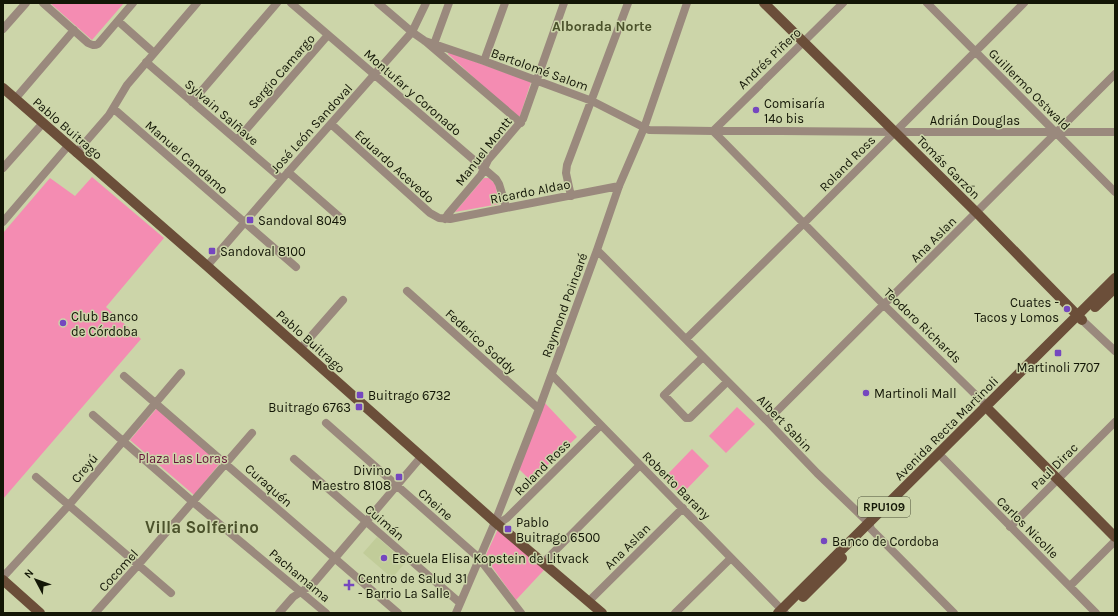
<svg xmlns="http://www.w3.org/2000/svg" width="1118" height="616" font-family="Karla,sans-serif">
	<rect width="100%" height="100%" fill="#ccd5a9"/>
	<path fill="#c1cc99" d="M377 537 406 562 392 578 363 553Z"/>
	<path fill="#f48cb2" d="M50 3H124L92 40Z
		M448 52 531 82 520 116H516L448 54Z
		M92 177 164 238 106 307 141 339 3 499V233L50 178 75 196Z
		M484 178H489L495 184 499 204 455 212Z
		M544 402 577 437 531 481 519 469Z
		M737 407 755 424 726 453 709 436Z
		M157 408 220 463 194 495 130 440Z
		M692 449 709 466 681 495 664 478Z
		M498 529 544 570 516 600 485 557Z"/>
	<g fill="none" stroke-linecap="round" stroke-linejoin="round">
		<path stroke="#9a897d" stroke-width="8" d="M43 3 88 43C92 45 94 46 98 44L133 3
			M291 3 496 179 499 184 506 207
			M378 3 412 32 425 41 521 123
			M927 3 1115 192
			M118 21 154 53
			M3 29 26 3
			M425 41 484 61 592 101 649 130 713 131H781L895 132H1115
			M434 44 449 3
			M484 61 505 3
			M146 62 282 179
			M15 99 74 30
			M192 102 277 3
			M114 109 296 267
			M331 124 430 213 439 218 450 219 619 186
			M713 131 884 305 987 406 990 410
			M713 131 843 3
			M237 140 328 35
			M76 153 109 115 127 85 197 3
			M3 168 43 123
			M288 172 343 220
			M571 196 566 173 567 165 628 3
			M445 219 448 214 481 175 488 160 523 119 564 3
			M3 222 68 146
			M597 250 767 421 817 473 869 523 871 529 954 613
			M207 266 282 179 412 32 426 3
			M407 291 539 409
			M1082 320 1115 351
			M686 339 803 224 1024 3
			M300 349 343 300
			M703 357 664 395 686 418H690L727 382
			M552 375 785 613
			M124 376 398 613
			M93 415 193 502 326 613
			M767 421 1115 74
			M326 423 479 558 521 613
			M943 458 1096 613
			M294 459 460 603
			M36 477 171 593
			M498 524 507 518 601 425
			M1010 527 1115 422
			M544 562 640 465
			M3 577 69 505 181 373
			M1070 586 1115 541
			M589 601 683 508
			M95 613 138 565 252 433
			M279 613 293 597 313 584 421 457
			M456 613 495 522 539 409 597 250 619 186 644 128 687 3
			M675 613 731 558"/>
		<path stroke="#6b4e39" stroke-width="10" d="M764 3 977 213 1082 320
			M3 88 207 266 495 522 602 613
			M1095 307 1115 288
			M990 411 1115 537
			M3 580 40 613
			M803 597 842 558
			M778 613 1115 278"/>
	</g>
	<g fill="#7547bf" stroke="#ccd5a9" stroke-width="1.5">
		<circle cx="756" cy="110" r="4"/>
		<rect x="246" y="216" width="8" height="8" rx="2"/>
		<rect x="208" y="247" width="8" height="8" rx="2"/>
		<circle cx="1067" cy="309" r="4"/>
		<circle cx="63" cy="323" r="4"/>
		<rect x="1054" y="349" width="8" height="8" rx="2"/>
		<circle cx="866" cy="393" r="4"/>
		<rect x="356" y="391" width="8" height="8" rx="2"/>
		<rect x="355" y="403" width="8" height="8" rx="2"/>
		<rect x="395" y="473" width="8" height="8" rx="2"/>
		<rect x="504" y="525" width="8" height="8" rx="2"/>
		<circle cx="824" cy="541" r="4"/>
		<circle cx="384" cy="558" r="4"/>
		<path d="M347 579h4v4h4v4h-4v4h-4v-4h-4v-4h4z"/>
	</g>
	<g text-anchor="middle" stroke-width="3" stroke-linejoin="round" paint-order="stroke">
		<rect fill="#ccd5a9" stroke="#4a4f37" stroke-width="1" x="858" y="497" width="52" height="20" rx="3"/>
		<g font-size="12" font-weight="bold" fill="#131606">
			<text x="884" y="511">RPU109</text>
		</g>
		<g font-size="13" fill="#131606" stroke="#ccd5a9">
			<text transform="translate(769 58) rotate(-44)" y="5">Andrés Piñero</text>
			<text transform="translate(540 69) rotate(20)" y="5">Bartolomé Salom</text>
			<text transform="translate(281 71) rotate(-49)" y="5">Sergio Camargo</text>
			<text transform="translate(1030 89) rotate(45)" y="5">Guillermo Ostwald</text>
			<text transform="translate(413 92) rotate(41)" y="5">Montufar y Coronado</text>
			<text transform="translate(222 112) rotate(41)" y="5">Sylvain Salñave</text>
			<text x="975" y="125">Adrián Douglas</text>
			<text transform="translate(68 128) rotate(41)" y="5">Pablo Buitrago</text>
			<text transform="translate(311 128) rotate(-48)" y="5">José León Sandoval</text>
			<text transform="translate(483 151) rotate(-52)" y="5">Manuel Montt</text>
			<text transform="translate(187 157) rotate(41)" y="5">Manuel Candamo</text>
			<text transform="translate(847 163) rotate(-45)" y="5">Roland Ross</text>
			<text transform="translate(395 166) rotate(42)" y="5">Eduardo Acevedo</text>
			<text transform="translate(949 167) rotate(45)" y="5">Tomás Garzón</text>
			<text transform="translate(530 191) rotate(-11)" y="5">Ricardo Aldao</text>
			<text transform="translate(933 239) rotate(-45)" y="5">Ana Aslan</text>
			<text transform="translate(564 305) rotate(-70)" y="5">Raymond Poincaré</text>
			<text transform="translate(923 325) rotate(44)" y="5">Teodoro Richards</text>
			<text transform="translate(311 341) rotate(42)" y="5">Pablo Buitrago</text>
			<text transform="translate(481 341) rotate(42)" y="5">Federico Soddy</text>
			<text transform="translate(785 423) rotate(46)" y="5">Albert Sabin</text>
			<text transform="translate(946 428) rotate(-45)" y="5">Avenida Recta Martinoli</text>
			<text transform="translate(1054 466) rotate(-45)" y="5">Paul Dirac</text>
			<text transform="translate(542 467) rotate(-45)" y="5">Roland Ross</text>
			<text transform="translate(84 468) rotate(-50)" y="5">Creyú</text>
			<text transform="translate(269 485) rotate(41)" y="5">Curaquén</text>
			<text transform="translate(677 485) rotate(45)" y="5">Roberto Barany</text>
			<text transform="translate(436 504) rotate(41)" y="5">Cheine</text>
			<text transform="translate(385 522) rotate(41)" y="5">Cuimán</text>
			<text transform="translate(1028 527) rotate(45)" y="5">Carlos Nicolle</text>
			<text transform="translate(627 546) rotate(-45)" y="5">Ana Aslan</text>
			<text transform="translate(118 570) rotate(-48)" y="5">Cocomel</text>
			<text transform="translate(300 575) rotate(40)" y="5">Pachamama</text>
		</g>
		<g font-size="13" fill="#131606" stroke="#ccd5a9" text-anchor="start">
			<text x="764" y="108">Comisaría<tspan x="764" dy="15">14º bis</tspan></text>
			<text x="258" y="225">Sandoval 8049</text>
			<text x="220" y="256">Sandoval 8100</text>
			<text x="1059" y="307" text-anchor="end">Cuates -<tspan x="1059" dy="15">Tacos y Lomos</tspan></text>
			<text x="71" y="321">Club Banco<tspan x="71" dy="15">de Córdoba</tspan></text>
			<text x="1058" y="372" text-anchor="middle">Martinoli 7707</text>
			<text x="874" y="398">Martinoli Mall</text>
			<text x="368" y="400">Buitrago 6732</text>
			<text x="351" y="412" text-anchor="end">Buitrago 6763</text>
			<text x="391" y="475" text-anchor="end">Divino<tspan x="391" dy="15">Maestro 8108</tspan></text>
			<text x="516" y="527">Pablo<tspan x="516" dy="15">Buitrago 6500</tspan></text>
			<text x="832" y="546">Banco de Cordoba</text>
			<text x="392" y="563">Escuela Elisa Kopstein de Litvack</text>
			<text x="358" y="583">Centro de Salud 31<tspan x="358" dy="15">- Barrio La Salle</tspan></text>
		</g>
		<g font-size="13" fill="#65163a" stroke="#ccd5a9">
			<text x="183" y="463">Plaza Las Loras</text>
		</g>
		<g font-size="14" font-weight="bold" fill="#4b522b" stroke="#ccd5a9">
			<text x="602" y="31">Alborada Norte</text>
		</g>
		<g font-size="17" font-weight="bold" fill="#4b522b" stroke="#ccd5a9">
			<text x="202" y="533">Villa Solferino</text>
		</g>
	</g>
	<rect width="1118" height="616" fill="none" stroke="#131606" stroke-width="8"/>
	<g transform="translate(36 580) rotate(311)" stroke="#ccd5a9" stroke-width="3" paint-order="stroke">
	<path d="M0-3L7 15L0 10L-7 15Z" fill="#131606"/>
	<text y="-6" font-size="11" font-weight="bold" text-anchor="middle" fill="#131606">N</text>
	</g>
</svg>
